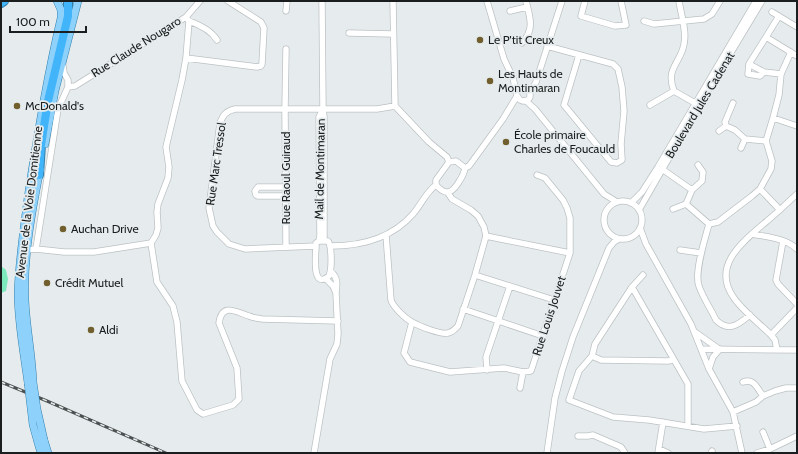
<svg xmlns="http://www.w3.org/2000/svg" width="798" height="454" font-family="Cabin,sans-serif">
	<rect width="100%" height="100%" fill="#e6ecee"/>
	<path fill="#7ceabc" d="M1 266 6 270 8 279 6 291 1 293Z"/>
	<g fill="none" stroke-linecap="round" stroke-linejoin="round">
		<defs>
			<path id="minor" d="M322 1 323 109 324 117V240
				M393 1 395 106
				M487 1 504 59 513 78 517 96 520 100 523 101
				M585 1 581 16 615 26 626 25 621 1
				M679 1C681 15 687 31 684 44 681 63 665 68 674 91L695 103
				M286 11 287 1
				M510 11 527 7
				M772 12 797 27
				M189 21C200 25 211 30 217 40
				M644 21 654 24 704 19 712 14 720 1
				M349 33 393 34
				M766 37 779 16
				M522 43C535 29 530 18 526 1
				M547 46 613 64 618 69 622 87 624 111 621 144 622 160 617 163 611 162 564 105 579 55
				M286 49 285 109 286 247
				M186 58 257 67 261 66 262 64 264 28 261 22 228 1
				M749 64 764 72 781 74
				M764 72 760 76 748 74 749 64 766 37 797 56
				M68 87 75 86 186 17 200 1
				M517 92C520 86 526 85 530 90V97L528 100 523 101
				M531 92 536 82 562 1
				M526 101 535 109 604 194 617 202
				M733 103 725 122 726 126 735 130 745 139 766 141
				M650 105 674 91
				M773 118 797 126
				M719 131 726 126
				M741 148 745 139
				M465 168 469 166 503 119 517 96
				M662 169 692 190 686 204 709 224
				M436 185V180L449 162 456 161 465 168
				M436 185C439 188 442 192 447 192 454 193 464 175 465 168
				M286 187H258L255 191 256 195 258 196H286
				M760 189 780 210
				M692 190 702 181 703 172 698 165
				M604 220a19 19 0 1 1 38 0a19 19 0 1 1-38 0Z
				M631 203 642 192 658 167 756 1
				M673 209 686 204
				M639 210 697 109 762 1
				M640 228 646 244 691 324 701 349 797 350
				M752 234C767 237 786 238 797 249
				M386 235 391 300C393 307 406 319 412 322 419 326 441 335 448 333 453 332 455 329 458 326L475 275 486 236 484 227 478 216 471 210 452 199 448 193
				M486 236 570 253
				M319 241H328C332 247 332 269 329 276 311 291 316 253 316 246V243L319 241 320 235 319 117 323 109
				M783 241 776 280 778 284 797 304
				M151 243 157 282 173 306 177 322 182 381 197 410 203 414 233 405 239 399 237 368 219 323C222 302 236 312 249 316 253 318 257 318 262 319L338 321
				M316 246 245 249 229 244 217 232 213 226 209 208 220 123C223 115 226 111 235 109H377L395 106 429 142 447 157 449 162
				M331 246C361 246 392 238 413 214 421 205 426 192 436 185
				M36 249 64 252H94L151 243 156 235 158 228 157 212 158 204 168 178 169 167 166 147 182 80 186 58 189 21 186 17
				M27 250 36 249 58 109 68 87V80L64 73 63 66
				M680 250 701 253
				M475 275 554 300
				M643 275 632 287 595 344 592 356 601 360 668 361 673 360
				M326 279 333 286 336 293C337 285 338 277 331 272
				M632 287 688 384V426
				M463 309 543 336
				M750 315C739 324 729 333 716 320 711 309 703 298 699 286 694 273 705 239 709 224L718 222 752 196 760 189 771 169 772 161 766 141 773 118 779 95 781 74 791 52
				M412 322 404 353 410 362 450 372 504 368 523 372 531 371 570 253V218L567 208 563 200 545 178 537 175
				M695 332 719 349
				M771 335 797 308
				M701 349 709 369 733 412 742 453
				M777 350 775 340 771 335C761 325 742 310 734 298 710 265 745 240 767 221 778 212 787 203 797 194
				M592 356 579 371 569 400 613 417 649 420 704 429 737 426
				M709 369 713 357 720 349
				M487 370 486 357 510 286
				M743 382C754 378 757 388 763 396
				M520 388 523 372
				M733 412 756 402 763 396 775 391 786 388H797
				M763 432 770 449
				M578 436H588L593 435 621 447 625 453
				M659 449 668 453
				M314 453 330 359 337 344 338 334 336 293
				M547 453 555 398 562 371 573 337 609 248 614 242 619 239
				M658 453 663 422
				M711 453 712 451
				M757 453 770 449 797 436"/>
			<path id="major" d="M45 144 55 91 78 1
				M33 382C32 354 26 327 25 300 23 258 32 210 40 170
				M28 383C24 353 18 323 18 293 19 260 24 229 28 197 37 137 47 77 61 18V10L57 1
				M44 440 48 453
				M38 443 41 453"/>
			<path id="highway" d="M1 3 4 1
				M39 175 41 145 48 101 68 16V1"/>
		</defs>
		<use href="#minor" stroke="#bcc1c3" stroke-width="7"/>
		<use href="#major" stroke="#3480ad" stroke-width="8"/>
		<use href="#highway" stroke="#3480ad" stroke-width="10"/>
		<use href="#minor" stroke="#fff" stroke-width="5.5"/>
		<use href="#major" stroke="#8ed2fc" stroke-width="7"/>
		<use href="#highway" stroke="#42b4fa" stroke-width="8"/>
		<defs>
			<path id="rail" d="M1 382 47 401 166 453"/>
		</defs>
		<use href="#rail" stroke="#4d5151" stroke-width="3"/>
		<use href="#rail" stroke="#e6ecee" stroke-width="1.5" stroke-dasharray="4.5" stroke-linecap="butt"/>
		<defs>
			<path id="major-bridge" d="M33 382 37 409 44 440
				M28 383 33 425 38 443"/>
		</defs>
		<use href="#major-bridge" stroke="#3480ad" stroke-width="8" stroke-linecap="butt"/>
		<use href="#major-bridge" stroke="#8ed2fc" stroke-width="7"/>
	</g>
	<g fill="#725f2e" stroke="#e6ecee" stroke-width="1.5">
		<circle cx="480" cy="40" r="4"/>
		<circle cx="490" cy="81" r="4"/>
		<circle cx="17" cy="106" r="4"/>
		<circle cx="506" cy="142" r="4"/>
		<circle cx="63" cy="229" r="4"/>
		<circle cx="47" cy="283" r="4"/>
		<circle cx="91" cy="330" r="4"/>
	</g>
	<g text-anchor="middle" stroke-width="3.5" stroke-linejoin="round" paint-order="stroke">
		<g font-size="12" fill="#1b1e1e" stroke="#e6ecee" text-anchor="start">
			<text x="488" y="44">Le P'tit Creux</text>
			<text x="498" y="78">Les Hauts de<tspan x="498" dy="14">Montimaran</tspan></text>
			<text x="25" y="110">McDonald's</text>
			<text x="514" y="139">École primaire<tspan x="514" dy="14">Charles de Foucauld</tspan></text>
			<text x="71" y="233">Auchan Drive</text>
			<text x="55" y="287">Crédit Mutuel</text>
			<text x="99" y="334">Aldi</text>
		</g>
		<g font-size="12" fill="#1b1e1e" stroke="#e6ecee">
			<text transform="translate(136 47) rotate(-32)" y="4">Rue Claude Nougaro</text>
			<text transform="translate(700 105) rotate(-59)" y="4">Boulevard Jules Cadenat</text>
			<text transform="translate(216 164) rotate(-82)" y="4">Rue Marc Tressol</text>
			<text transform="translate(320 169) rotate(-89)" y="4">Mail de Montimaran</text>
			<text transform="translate(286 178) rotate(-90)" y="4">Rue Raoul Guiraud</text>
			<text transform="translate(29 202) rotate(-83)" y="4">Avenue de la Voie Domitienne</text>
			<text transform="translate(549 316) rotate(-72)" y="4">Rue Louis Jouvet</text>
		</g>
	</g>
	<rect width="798" height="454" fill="none" stroke="#1b1e1e" stroke-width="4"/>
	<path d="M10 26v6h76v-6" fill="none" stroke="#1b1e1e" stroke-width="2"/>
	<text x="16" y="26" font-size="12" fill="#1b1e1e" stroke="#e6ecee" stroke-width="3" paint-order="stroke">100 m</text>
</svg>
